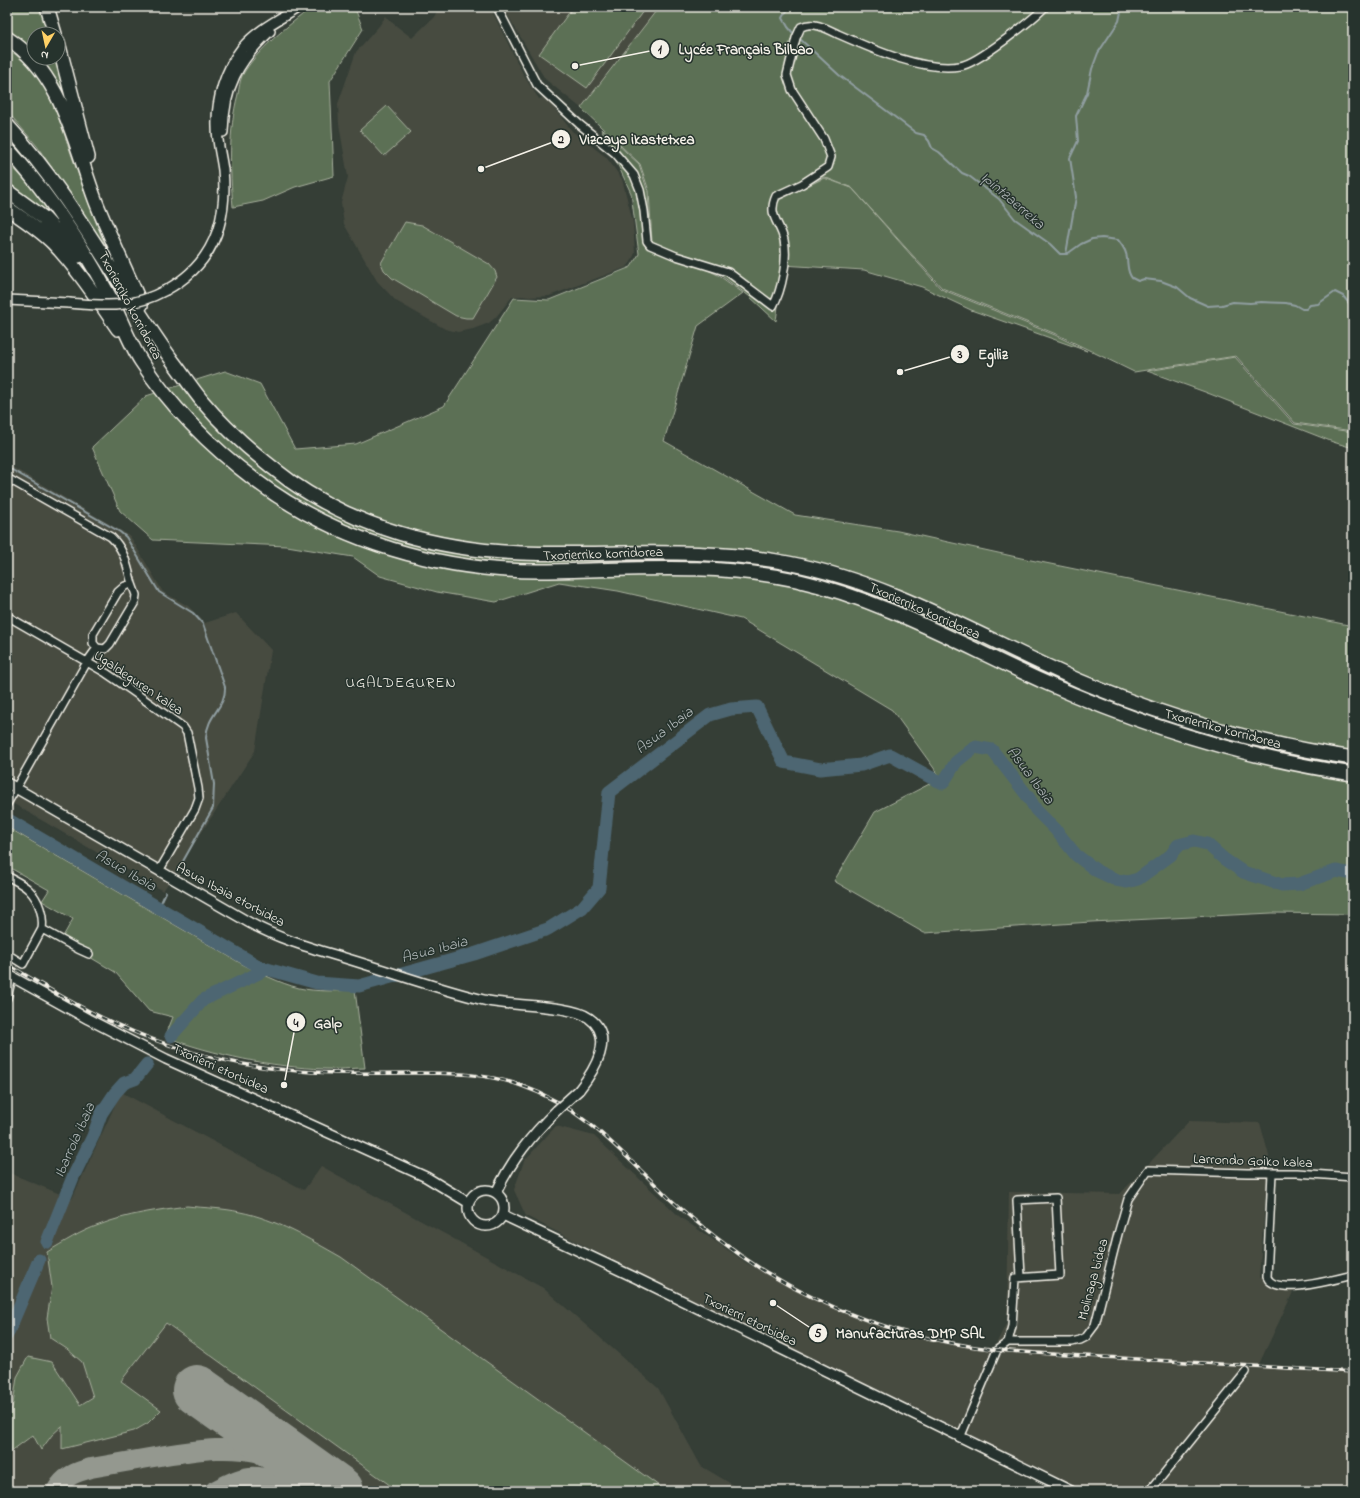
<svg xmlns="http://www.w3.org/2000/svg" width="1360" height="1498" font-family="'Indie Flower',sans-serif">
	<rect width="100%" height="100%" fill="#353e36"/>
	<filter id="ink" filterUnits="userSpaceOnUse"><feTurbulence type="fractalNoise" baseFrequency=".025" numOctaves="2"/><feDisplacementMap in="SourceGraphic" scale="8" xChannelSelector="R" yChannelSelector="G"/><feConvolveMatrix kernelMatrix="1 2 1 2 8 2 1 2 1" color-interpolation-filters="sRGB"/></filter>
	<g filter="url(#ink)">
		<path fill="#474b41" d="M439 7H490L524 76 539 99 545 97 572 131 606 157 622 179 633 222 635 253 631 262 627 267 549 296 529 297 521 296 512 297 496 317 489 323 473 329 458 332 445 329 396 301 377 281 344 224 341 203 348 177 339 124 338 104 356 52 379 26 386 16 390 21 412 38 434 17Z
			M503 7H659L581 108 545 79Z
			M7 464 130 536 163 592 188 606 205 623 236 613 271 650 255 751 163 891 7 800Z
			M121 1092 304 1190 321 1166 543 1288 658 1388 701 1466 743 1491H7V1172L72 1199Z
			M1189 1121 1260 1123 1269 1156 1259 1277 1294 1290 1258 1366 1353 1372V1491H1071L960 1438 526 1216 514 1190 524 1161 556 1126 594 1136 680 1217 748 1264 857 1317 947 1344 993 1350 1007 1322 1009 1192 1120 1194Z"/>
		<path fill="#5c7054" stroke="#a8b09e" d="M7 7H43L50 34H34V54L7 32Z
			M312 7H323L356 11 363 29 330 81 334 176 295 187 263 201 233 207C230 168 228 132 238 94 239 88 240 81 242 76 257 49 288 26 312 7Z
			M573 7H646L587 88 539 54Z
			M659 7H1353V431L1295 423 1236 356 1134 372 1056 334 942 288 852 188 824 177 774 201 780 239 781 284 776 321 749 296 719 274 652 241 649 191 640 164 581 108Z
			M7 48C51 79 58 118 75 165 85 193 95 220 106 248L37 146 7 111Z
			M37 58H58L79 122Z
			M387 106 411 132 384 156 360 130Z
			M601 129 639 164 648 192 651 242 718 275 743 293 698 326 664 441 795 515 898 531 1021 558 1353 626V914L1272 913 1091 922 924 933 834 881 875 812 941 778 892 710 741 619 618 591 559 582 496 602 437 592 380 576 353 557 287 546 153 540 120 511 92 447 146 396 225 371 260 384 295 449 356 444 444 406 514 298 549 300 631 267 639 254 631 193Z
			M7 161 30 186 57 223 7 187Z
			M824 178 852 188 941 289 1055 335 1087 351 971 310 922 287 864 270 782 265 781 238 775 202Z
			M405 222 422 225 489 264 495 271 497 277 473 318H466L456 316 392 278 384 270 381 263Z
			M1235 357 1294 424 1353 432V448L1333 442 1205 392 1147 371Z
			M7 827 242 964C260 973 279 983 299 988 317 992 337 991 355 990L365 1068C351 1068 338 1070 325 1069 270 1067 216 1055 165 1037L173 1017 149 1011 115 972 61 940 73 919 42 901 49 890 7 866Z
			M187 1206C205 1208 223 1208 240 1212 276 1219 309 1239 341 1257L666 1491H398L166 1323 121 1381 161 1410 148 1423 134 1431 62 1449V1426L52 1435 41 1450 33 1435 10 1452 7 1450V1424L13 1404 17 1377 28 1357 52 1362 80 1405 93 1397 82 1362 67 1349 50 1338 47 1318 52 1287 47 1252C64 1242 81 1231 99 1225 127 1214 158 1210 187 1206Z"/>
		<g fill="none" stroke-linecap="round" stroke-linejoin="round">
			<path stroke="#909ea1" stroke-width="2" d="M789 7 783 18 788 27 793 33
				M799 38 839 75 916 133 924 135 929 141 932 148 939 152 962 173 969 176 999 199 1015 219 1050 244 1060 254H1067L1081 244 1092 239 1102 238 1118 240C1123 246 1127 252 1127 259 1128 266 1127 272 1132 278L1138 281 1144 279 1161 281 1177 287 1190 298 1208 306 1222 305 1233 302 1250 303 1261 302 1286 303 1295 305 1302 309H1306L1310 305 1318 304 1335 292 1343 296 1353 308
				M1066 254 1076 197 1070 158 1078 141 1076 116 1087 93 1092 69 1098 53 1119 21 1122 7
				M7 467 120 532 126 537 159 592 193 613 203 624 225 687C226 708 207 714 206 738L214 784 213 808 182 863
				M159 907 166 892"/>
			<path stroke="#4e6672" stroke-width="13" d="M7 819 260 967 317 983 359 986 474 954 548 929 582 908 599 888 609 792 710 715 731 709 757 707 784 762 820 769 861 765 890 755 930 777 943 783 956 762 975 747 992 750 1029 798 1036 810 1055 829 1076 855 1097 871 1116 880 1127 882 1138 879 1171 855 1178 845 1194 841 1207 844 1224 859 1243 872 1282 885 1299 884 1336 871 1353 874
				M171 1036 203 1000 267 969
				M47 1242 73 1177 93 1136 101 1114 115 1093 124 1083 135 1079 147 1064
				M7 1335 39 1260"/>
			<path stroke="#94988f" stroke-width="20" d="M56 1491C64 1476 76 1472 91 1468 114 1464 137 1460 160 1456 197 1450 232 1444 269 1455 291 1461 311 1474 332 1486
				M214 1491C251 1471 258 1473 295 1491"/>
			<path stroke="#94988f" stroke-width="50" d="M197 1390 339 1491"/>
			<defs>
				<path id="minor" d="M497 7 537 85 579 124 615 153 634 175 640 190 644 211 647 241 650 245 676 256 728 272 773 306C782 290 788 259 784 240 780 222 767 216 776 196L802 184 828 167 831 157 824 139 792 90 787 75 796 38 801 27C813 21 826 28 838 34 872 49 923 72 960 66 977 64 1032 20 1045 7
					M7 478 111 537C125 550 127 566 132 584
					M7 616 106 673 131 690 183 727 187 733 198 788 199 798 195 809 159 871
					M7 804 87 662 97 648 105 649 110 644 135 602 136 595 132 584 125 586 118 592 93 634V643L97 648
					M7 876C14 880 23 884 29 890 39 900 44 916 42 929L78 949 89 954
					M7 954 23 964 42 929
					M7 998 12 977
					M1272 1173 1267 1277C1275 1297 1336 1279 1353 1275
					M1008 1342 1012 1326 1015 1278 1060 1275 1056 1198 1017 1200 1021 1277
					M960 1438 997 1350 1008 1342H1072L1080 1340 1086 1337 1095 1325 1118 1234 1128 1199 1148 1170 1247 1173H1297L1353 1177
					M1150 1491 1246 1372"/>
				<path id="tertiary" d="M223 132C224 87 238 61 270 31
					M166 290C214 264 228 221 223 170 221 155 217 142 217 127 216 100 225 70 242 48 257 30 280 19 299 7
					M7 300 69 303
					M7 783 250 923C284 942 323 951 361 963 403 976 445 991 488 1001 513 1006 572 1005 589 1018 616 1037 594 1071 579 1090
					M7 974 88 1019 166 1059 426 1177 469 1203
					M468 1208a18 18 0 1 1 36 0a18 18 0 1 1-36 0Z
					M496 1193C511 1160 532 1135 557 1110
					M503 1215 636 1278 1071 1491"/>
				<path id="motorway" d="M47 7 55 34
					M7 38C63 74 74 144 96 202 110 237 126 270 141 305
					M58 42 88 157
					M7 125C73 197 117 285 174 363 184 376 192 389 203 402 228 432 259 458 290 481 357 528 440 550 521 553 610 556 699 546 788 563 893 583 984 639 1080 681 1167 718 1260 744 1353 758
					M7 148C46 191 79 240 106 290 119 313 127 339 141 361 171 407 211 447 255 480 337 542 442 572 544 571 629 570 711 562 796 580 884 600 962 645 1044 682 1143 726 1245 758 1353 774
					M7 191 44 218 79 256
					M7 208C23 219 40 230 53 243 78 269 98 300 118 329"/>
			</defs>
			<use href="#minor" stroke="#f4f1e8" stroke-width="10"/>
			<use href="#tertiary" stroke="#f4f1e8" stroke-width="12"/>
			<use href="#motorway" stroke="#f4f1e8" stroke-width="16"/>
			<use href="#minor" stroke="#26332d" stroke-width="7"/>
			<use href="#tertiary" stroke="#26332d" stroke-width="9"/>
			<use href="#motorway" stroke="#26332d" stroke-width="13"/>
			<defs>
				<path id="rail" d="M7 964C34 980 61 997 89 1011 158 1047 235 1068 312 1072 346 1074 380 1073 414 1073 451 1073 488 1073 522 1086 584 1107 625 1156 671 1200 700 1226 731 1250 764 1271 828 1310 900 1336 975 1347 1023 1354 1072 1355 1120 1358 1198 1363 1275 1367 1353 1372"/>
			</defs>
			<use href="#rail" stroke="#f4f1e8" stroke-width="3.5"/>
			<use href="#rail" stroke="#26332d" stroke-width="2" stroke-dasharray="6" stroke-linecap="butt"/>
			<defs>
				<path id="tertiary-bridge" d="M69 303C107 306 131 309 166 290
					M557 1110 579 1090"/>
			</defs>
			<use href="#tertiary-bridge" stroke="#f4f1e8" stroke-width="12" stroke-linecap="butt"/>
			<use href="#tertiary-bridge" stroke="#26332d" stroke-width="9"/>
		</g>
	</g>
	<g text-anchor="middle" stroke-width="3" stroke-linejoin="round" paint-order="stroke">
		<g font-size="14" fill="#f4f1e8" stroke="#26332d">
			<text transform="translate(131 305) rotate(62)" y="5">Txorierriko korridorea</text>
			<text transform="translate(603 553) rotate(-2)" y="5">Txorierriko korridorea</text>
			<text transform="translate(925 610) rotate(24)" y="5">Txorierriko korridorea</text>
			<text transform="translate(139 682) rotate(34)" y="5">Ugaldeguren kalea</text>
			<text transform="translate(1223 728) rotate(15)" y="5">Txorierriko korridorea</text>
			<text transform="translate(231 894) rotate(28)" y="5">Asua Ibaia etorbidea</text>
			<text transform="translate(221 1068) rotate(24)" y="5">Txorierri etorbidea</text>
			<text transform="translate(1253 1160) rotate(2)" y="5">Larrondo Goiko kalea</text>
			<text transform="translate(1092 1279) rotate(-75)" y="5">Molinaga bidea</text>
			<text transform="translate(750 1319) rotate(26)" y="5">Txorierri etorbidea</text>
		</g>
		<g font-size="15" font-style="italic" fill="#b2b9b9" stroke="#26332d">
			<text transform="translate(1013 200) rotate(41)" y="5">Ipintzaerreka</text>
			<text transform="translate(664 730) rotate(-37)" y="5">Asua Ibaia</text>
			<text transform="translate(1031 775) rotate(53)" y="5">Asua Ibaia</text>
			<text transform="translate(126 870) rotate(30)" y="5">Asua Ibaia</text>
			<text transform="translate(434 949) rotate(-15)" y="5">Asua Ibaia</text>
			<text transform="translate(74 1140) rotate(-66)" y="5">Ibarrola ibaia</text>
		</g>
		<g font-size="15" letter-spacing="1" fill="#f4f1e8" stroke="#26332d">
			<text x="401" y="687">UGALDEGUREN</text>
		</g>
	</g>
	<path fill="none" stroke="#f4f1e8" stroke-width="1.5" d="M575 66L660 49M481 169L561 139M900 372L960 354M284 1085L296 1022M773 1303L818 1333"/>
	<g fill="#f4f1e8" stroke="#26332d" stroke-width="1.5">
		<circle cx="575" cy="66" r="4"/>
		<circle cx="481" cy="169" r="4"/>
		<circle cx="900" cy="372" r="4"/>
		<circle cx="284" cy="1085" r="4"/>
		<circle cx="773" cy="1303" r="4"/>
		<circle cx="660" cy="49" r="10"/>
		<circle cx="561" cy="139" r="10"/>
		<circle cx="960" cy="354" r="10"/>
		<circle cx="296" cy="1022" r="10"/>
		<circle cx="818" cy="1333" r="10"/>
	</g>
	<g font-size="12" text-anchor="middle" font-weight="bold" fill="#111">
		<text x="660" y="53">1</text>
		<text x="561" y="143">2</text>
		<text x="960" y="358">3</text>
		<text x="296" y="1027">4</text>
		<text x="818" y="1337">5</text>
	</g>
	<g font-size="15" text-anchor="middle" font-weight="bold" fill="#f4f1e8" stroke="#26332d" stroke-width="3" stroke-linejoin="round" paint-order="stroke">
		<text x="746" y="54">Lycée Français Bilbao</text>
		<text x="637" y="144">Vizcaya ikastetxea</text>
		<text x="993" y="359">Egiliz</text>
		<text x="328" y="1028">Galp</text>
		<text x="910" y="1338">Manufacturas DMP SAL</text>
	</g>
	<rect width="1360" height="1498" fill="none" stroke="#26332d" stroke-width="24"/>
	<rect x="12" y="12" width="1336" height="1474" fill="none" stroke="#f4f1e8" stroke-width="1.5" filter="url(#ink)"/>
	<g transform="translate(46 46) rotate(189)"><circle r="19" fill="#26332d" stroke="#787f78"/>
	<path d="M0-3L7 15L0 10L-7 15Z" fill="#ffd166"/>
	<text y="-6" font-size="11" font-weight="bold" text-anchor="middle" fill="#f4f1e8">N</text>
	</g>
</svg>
